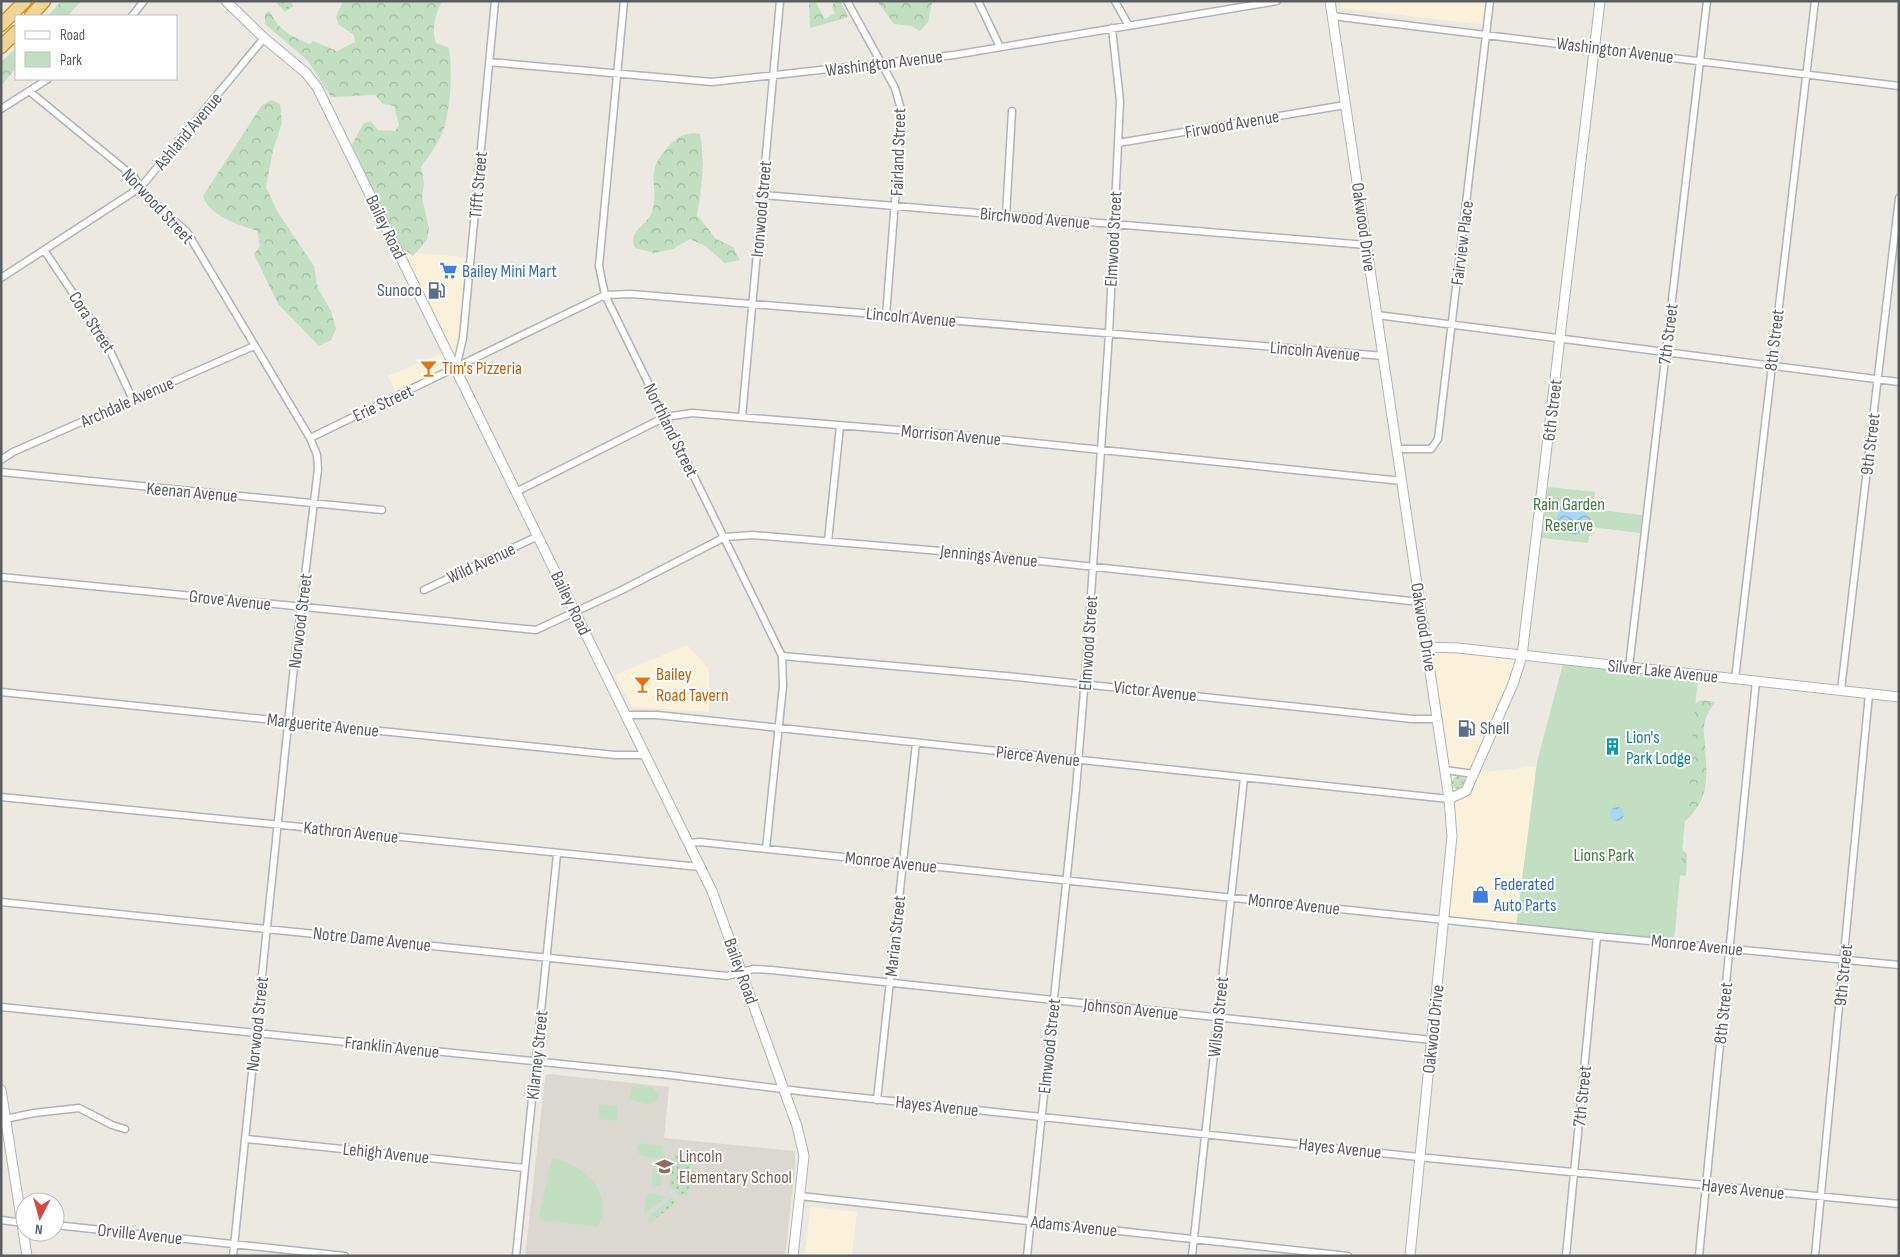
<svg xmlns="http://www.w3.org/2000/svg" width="1900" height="1257" font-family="'Sofia Sans Condensed',sans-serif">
	<defs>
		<pattern id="grass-dots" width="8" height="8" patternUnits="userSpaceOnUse" patternTransform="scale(1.25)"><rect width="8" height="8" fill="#c2e0c1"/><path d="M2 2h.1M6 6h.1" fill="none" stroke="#a1b9a0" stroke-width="1.8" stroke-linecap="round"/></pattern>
		<pattern id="forest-crowns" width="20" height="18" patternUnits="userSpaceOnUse" patternTransform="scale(1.25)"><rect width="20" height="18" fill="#c2e0c1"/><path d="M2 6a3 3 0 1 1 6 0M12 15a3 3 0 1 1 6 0" fill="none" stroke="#a1b9a0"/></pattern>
		<pattern id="water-waves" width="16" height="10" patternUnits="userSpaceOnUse" patternTransform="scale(1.25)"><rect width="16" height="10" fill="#aad6f4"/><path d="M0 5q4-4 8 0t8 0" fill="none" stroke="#8db1c9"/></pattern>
	</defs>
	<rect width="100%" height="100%" fill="#ebe9e2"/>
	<path fill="#f9f1da" d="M1339 1H1490L1487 25 1340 8Z
		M410 252 471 258 465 314 456 368 398 396 388 376 447 351 400 255Z
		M687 645 709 669V712L632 707 615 675Z
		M1426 647 1522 656 1477 767 1486 772 1537 766 1516 927 1444 920 1452 836Z
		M810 1207 857 1212 852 1256H805Z"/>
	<path fill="#dbd8d1" d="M549 1074 669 1087 664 1138 795 1151V1167L785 1256H525L545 1078 546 1075Z"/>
	<path fill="url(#grass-dots)" d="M275 1H293L291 3 294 6 285 12Z
		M1452 783a7 7 0 1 1 14 0a7 7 0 1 1-14 0Z
		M680 1151 693 1152 688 1196 678 1195 669 1185 671 1159Z
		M671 1198 678 1201 649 1224 647 1220 650 1216Z"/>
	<path fill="url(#forest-crowns)" d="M61 1H81L68 16H48Z
		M343 1H442C436 13 431 30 436 43L448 47C454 63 450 115 443 131 438 144 429 156 421 167L424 183 422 198 429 228 427 240 413 256 398 245 352 145 363 124 371 121 378 130 395 131 399 125 394 106 383 104 375 95 331 97 308 61 265 24V14L269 11 278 25 290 35 309 44 313 41 337 51 355 42 354 35 339 25 336 17Z
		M809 1H815L825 19 835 13 832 8 834 1H840L848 16 846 18 810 28Z
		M877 1H931L932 3 928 22 920 31 912 26 894 24Z
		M16 48V68L1 86V62Z
		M271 100 280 104 282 123 273 150 266 187 277 211 314 266 318 289 331 311 336 329 331 340 319 346 278 304 254 254 260 246 257 231C238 224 210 217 203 196L262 105Z
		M694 133 700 134C705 159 702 190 697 215L716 239 733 247 740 260 725 263 705 246 690 239 673 249 654 253 635 248C627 231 647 226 652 212 660 185 643 173 668 147 676 138 682 134 694 133Z
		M1701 700 1715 702C1710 710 1705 717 1704 726 1703 732 1705 739 1705 746 1708 783 1709 803 1678 827L1676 844 1687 854 1686 876 1673 875 1687 708Z"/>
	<path fill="#c2e0c1" d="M1548 487 1595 492 1593 509 1642 515 1640 533 1590 527 1588 543 1542 538Z
		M1564 660 1698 675 1674 943 1516 927 1537 762Z
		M634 1085 652 1087 659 1095 658 1100 648 1105 630 1099 632 1087Z
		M599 1104 618 1106 617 1121 598 1119Z
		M640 1143 661 1146 665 1155 663 1158 646 1157 639 1154 637 1147Z
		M552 1157C584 1167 615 1189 598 1227L541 1220 539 1217Z
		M653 1168 663 1170 661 1186 652 1185Z
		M646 1193 667 1196 644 1215Z"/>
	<path fill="url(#water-waves)" d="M1568 501 1575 503 1591 519 1587 528 1575 535 1562 532 1556 524 1558 508Z
		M1610 814a7 7 0 1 1 14 0a7 7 0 1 1-14 0Z"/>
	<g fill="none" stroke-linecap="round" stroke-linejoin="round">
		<defs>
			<path id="minor" d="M624 1 599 266 605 295 782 656 783 686 766 849
				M847 1 895 88 902 113 886 315
				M978 1 1000 47
				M1115 1 1129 26
				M132 16 144 1
				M1332 16 1899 86
				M489 62 712 82 954 55 1277 1
				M29 91 134 177 144 193 187 232 310 438 317 455 318 469 294 666 233 1256
				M1 109 48 79
				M1118 143 1345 105
				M763 195 1366 245
				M1006 216 1012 111
				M44 250 107 344 132 398
				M1 278 141 187 264 38
				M1377 315 1899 382
				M456 368 463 338 495 1
				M742 417 780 1
				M310 438 605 295 631 294 1384 356
				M1397 449H1431L1438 439 1490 1
				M1 460 13 452 254 346
				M1 472 382 510
				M516 492 665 417 692 413 947 434 1402 481
				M828 541 840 426
				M1 577 536 630 622 590 725 537 753 535 964 553 1420 602
				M424 590 538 536
				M782 656 1006 676 1412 719H1438
				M1629 667 1707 1
				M1735 679 1815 1
				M1841 690 1899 198
				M1 692 615 755H645
				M626 715H657L1449 799
				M1445 770 1474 774
				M1 797 700 867
				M689 843 700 842 1597 936 1899 965
				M1 902 727 976 753 969 771 970 1432 1040
				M1 1007 670 1075 807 1092 1428 1158 1899 1204
				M877 1100 916 743
				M5 1119 34 1113 79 1108 112 1125 125 1129
				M246 1139 525 1168
				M800 1196 1348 1256
				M1 1220 24 1223
				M55 1225 345 1256
				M516 1256 557 854
				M1027 1256 1076 789 1087 653 1109 334 1120 101 1112 28
				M1192 1256 1244 778
				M1566 1256 1597 936
				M1699 1256 1756 681
				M1815 1256 1869 694"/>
			<path id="tertiary" d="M226 1 264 38 306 73 317 87 712 891 797 1126 804 1156 793 1256
				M1330 1 1449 799 1452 836 1410 1256
				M1426 647 1458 648 1899 697
				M1449 799 1466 791 1513 684 1522 656 1600 1
				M1 1090 27 1256"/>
			<path id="motorway" d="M31 16 44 1
				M1 25 25 1
				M1 47 16 32"/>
		</defs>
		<use href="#minor" stroke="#b0b3b6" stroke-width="9"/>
		<use href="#tertiary" stroke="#b0b3b6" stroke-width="11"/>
		<use href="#motorway" stroke="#d3951b" stroke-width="15"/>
		<use href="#minor" stroke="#fff" stroke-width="6"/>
		<use href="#tertiary" stroke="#fff" stroke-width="9"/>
		<use href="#motorway" stroke="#f0d695" stroke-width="12"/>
	</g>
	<defs>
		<symbol id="supermarket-bare" viewBox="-9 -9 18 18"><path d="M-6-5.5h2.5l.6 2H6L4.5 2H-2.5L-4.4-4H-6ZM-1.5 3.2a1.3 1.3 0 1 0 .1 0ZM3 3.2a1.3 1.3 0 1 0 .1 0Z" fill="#3f7fe0" stroke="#fff" stroke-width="2.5" paint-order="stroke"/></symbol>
		<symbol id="fuel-bare" viewBox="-9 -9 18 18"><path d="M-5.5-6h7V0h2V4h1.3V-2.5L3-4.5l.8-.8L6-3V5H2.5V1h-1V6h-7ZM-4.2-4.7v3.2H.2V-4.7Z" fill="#5c6f8a" stroke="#fff" stroke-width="2.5" paint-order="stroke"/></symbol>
		<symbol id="bar-bare" viewBox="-9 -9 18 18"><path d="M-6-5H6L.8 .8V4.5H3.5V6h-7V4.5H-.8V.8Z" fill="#e8710a" stroke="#fff" stroke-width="2.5" paint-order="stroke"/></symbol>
		<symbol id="building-bare" viewBox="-9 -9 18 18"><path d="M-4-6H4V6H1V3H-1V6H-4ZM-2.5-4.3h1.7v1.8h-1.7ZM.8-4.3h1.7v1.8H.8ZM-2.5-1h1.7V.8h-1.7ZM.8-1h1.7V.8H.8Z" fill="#0f9aa8" stroke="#fff" stroke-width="2.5" paint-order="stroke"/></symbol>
		<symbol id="shop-bare" viewBox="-9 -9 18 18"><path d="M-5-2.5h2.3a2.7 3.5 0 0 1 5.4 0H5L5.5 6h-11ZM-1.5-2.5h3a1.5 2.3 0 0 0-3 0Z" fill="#3f7fe0" stroke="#fff" stroke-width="2.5" paint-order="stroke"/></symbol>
		<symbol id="school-bare" viewBox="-9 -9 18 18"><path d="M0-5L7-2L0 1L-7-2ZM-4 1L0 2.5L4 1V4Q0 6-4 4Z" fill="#8d6e63" stroke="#fff" stroke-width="2.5" paint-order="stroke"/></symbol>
	</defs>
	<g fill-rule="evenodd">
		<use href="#supermarket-bare" x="436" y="258" width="25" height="25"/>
		<use href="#fuel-bare" x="424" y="278" width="25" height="25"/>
		<use href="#bar-bare" x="416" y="356" width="25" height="25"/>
		<use href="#bar-bare" x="630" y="672" width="25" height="25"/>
		<use href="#fuel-bare" x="1454" y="716" width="25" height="25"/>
		<use href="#building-bare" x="1600" y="734" width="25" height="25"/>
		<use href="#shop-bare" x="1468" y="882" width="25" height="25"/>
		<use href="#school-bare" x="652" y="1154" width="25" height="25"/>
	</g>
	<g text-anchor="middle" stroke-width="4" stroke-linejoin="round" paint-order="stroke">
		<g font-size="18" fill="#5b5e61" stroke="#fff">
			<text transform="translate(1615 50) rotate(7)" y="6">Washington Avenue</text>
			<text transform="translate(884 63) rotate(-7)" y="6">Washington Avenue</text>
			<text transform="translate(1232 124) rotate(-10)" y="6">Firwood Avenue</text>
			<text transform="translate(188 131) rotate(-50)" y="6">Ashland Avenue</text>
			<text transform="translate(898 152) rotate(-88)" y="6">Fairland Street</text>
			<text transform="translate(478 185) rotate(-85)" y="6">Tifft Street</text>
			<text transform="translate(158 206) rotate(47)" y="6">Norwood Street</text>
			<text transform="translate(761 209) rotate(-85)" y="6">Ironwood Street</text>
			<text transform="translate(1035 218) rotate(5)" y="6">Birchwood Avenue</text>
			<text transform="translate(386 227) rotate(64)" y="6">Bailey Road</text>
			<text transform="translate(1364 227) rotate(82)" y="6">Oakwood Drive</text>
			<text transform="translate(1113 239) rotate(-87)" y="6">Elmwood Street</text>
			<text transform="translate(1462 243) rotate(-83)" y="6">Fairview Place</text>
			<text transform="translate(911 317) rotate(5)" y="6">Lincoln Avenue</text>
			<text transform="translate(92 322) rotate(57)" y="6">Cora Street</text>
			<text transform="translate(1668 334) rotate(-83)" y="6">7th Street</text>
			<text transform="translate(1774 340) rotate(-83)" y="6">8th Street</text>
			<text transform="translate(1315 351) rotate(5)" y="6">Lincoln Avenue</text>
			<text transform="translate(127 402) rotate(-24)" y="6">Archdale Avenue</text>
			<text transform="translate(383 403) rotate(-25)" y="6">Erie Street</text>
			<text transform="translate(1552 410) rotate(-83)" y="6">6th Street</text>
			<text transform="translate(671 430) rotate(64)" y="6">Northland Street</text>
			<text transform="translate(951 435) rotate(5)" y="6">Morrison Avenue</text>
			<text transform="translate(1870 444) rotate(-83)" y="6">9th Street</text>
			<text transform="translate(192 492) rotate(5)" y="6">Keenan Avenue</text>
			<text transform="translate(989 556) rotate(6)" y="6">Jennings Avenue</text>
			<text transform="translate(481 563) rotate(-25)" y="6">Wild Avenue</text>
			<text transform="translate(230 600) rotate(6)" y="6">Grove Avenue</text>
			<text transform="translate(571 603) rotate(64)" y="6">Bailey Road</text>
			<text transform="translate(300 621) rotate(-83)" y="6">Norwood Street</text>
			<text transform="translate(1424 627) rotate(81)" y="6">Oakwood Drive</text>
			<text transform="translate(1088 643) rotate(-86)" y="6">Elmwood Street</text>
			<text transform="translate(1663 671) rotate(6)" y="6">Silver Lake Avenue</text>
			<text transform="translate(1155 691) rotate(6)" y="6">Victor Avenue</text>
			<text transform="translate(323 725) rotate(6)" y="6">Marguerite Avenue</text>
			<text transform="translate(1038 756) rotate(6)" y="6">Pierce Avenue</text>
			<text transform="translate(351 832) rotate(6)" y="6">Kathron Avenue</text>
			<text transform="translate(891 862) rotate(6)" y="6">Monroe Avenue</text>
			<text transform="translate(1294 904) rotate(6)" y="6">Monroe Avenue</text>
			<text transform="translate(895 936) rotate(-84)" y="6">Marian Street</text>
			<text transform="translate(372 939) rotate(6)" y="6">Notre Dame Avenue</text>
			<text transform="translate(1697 945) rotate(6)" y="6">Monroe Avenue</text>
			<text transform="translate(741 971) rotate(70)" y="6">Bailey Road</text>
			<text transform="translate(1843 975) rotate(-84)" y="6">9th Street</text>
			<text transform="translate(1131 1009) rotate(6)" y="6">Johnson Avenue</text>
			<text transform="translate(1723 1013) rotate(-84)" y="6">8th Street</text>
			<text transform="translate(1218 1017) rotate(-84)" y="6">Wilson Street</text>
			<text transform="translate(257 1024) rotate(-84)" y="6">Norwood Street</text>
			<text transform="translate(1433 1029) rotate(-84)" y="6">Oakwood Drive</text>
			<text transform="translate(1049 1046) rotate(-84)" y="6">Elmwood Street</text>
			<text transform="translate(392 1047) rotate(6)" y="6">Franklin Avenue</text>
			<text transform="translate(537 1055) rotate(-84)" y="6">Kilarney Street</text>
			<text transform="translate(1582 1096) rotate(-84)" y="6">7th Street</text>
			<text transform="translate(937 1106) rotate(6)" y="6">Hayes Avenue</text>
			<text transform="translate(1340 1148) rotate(6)" y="6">Hayes Avenue</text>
			<text transform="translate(386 1153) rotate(6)" y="6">Lehigh Avenue</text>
			<text transform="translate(1743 1189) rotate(6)" y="6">Hayes Avenue</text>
			<text transform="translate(1074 1226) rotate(6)" y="6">Adams Avenue</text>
			<text transform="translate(140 1234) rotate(6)" y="6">Orville Avenue</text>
		</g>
		<g font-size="18" fill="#366cbe" stroke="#fff" text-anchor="start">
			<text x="462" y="277">Bailey Mini Mart</text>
			<text x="1494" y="890">Federated<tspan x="1494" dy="21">Auto Parts</tspan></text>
		</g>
		<g font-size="18" fill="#4e5e75" stroke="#fff" text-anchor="end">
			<text x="422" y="296">Sunoco</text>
			<text x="1480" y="734" text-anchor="start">Shell</text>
		</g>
		<g font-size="18" fill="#c56008" stroke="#fff" text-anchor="start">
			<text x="442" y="374">Tim's Pizzeria</text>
			<text x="656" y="680">Bailey<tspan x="656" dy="21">Road Tavern</tspan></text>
		</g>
		<g font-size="18" fill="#3e7d3f" stroke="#fff">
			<text x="1569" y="510">Rain Garden<tspan x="1569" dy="21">Reserve</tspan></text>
			<text x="1604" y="861">Lions Park</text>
		</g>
		<g font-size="18" fill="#0d838f" stroke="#fff" text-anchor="start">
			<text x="1626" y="743">Lion's<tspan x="1626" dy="21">Park Lodge</tspan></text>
		</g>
		<g font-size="18" fill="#785e54" stroke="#fff" text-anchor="start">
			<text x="679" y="1162">Lincoln<tspan x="679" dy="21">Elementary School</tspan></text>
		</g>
	</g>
	<rect width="1900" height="1257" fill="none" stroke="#5b5e61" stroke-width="5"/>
	<rect x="15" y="15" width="162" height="65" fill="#ffffff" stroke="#bdbfc0"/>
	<rect x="25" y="31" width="25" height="8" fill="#ffffff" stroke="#bdbfc0"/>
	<text x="60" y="40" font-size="15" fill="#5b5e61">Road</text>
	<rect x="25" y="52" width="25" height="15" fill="#c2e0c1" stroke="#bdbfc0"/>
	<text x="60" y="65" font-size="15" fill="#5b5e61">Park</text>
	<g transform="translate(40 1217) rotate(186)"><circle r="24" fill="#ffffff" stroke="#bdbfc0"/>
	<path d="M0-4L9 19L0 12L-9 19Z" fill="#d44840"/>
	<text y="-8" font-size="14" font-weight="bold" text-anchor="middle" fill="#5b5e61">N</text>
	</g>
</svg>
